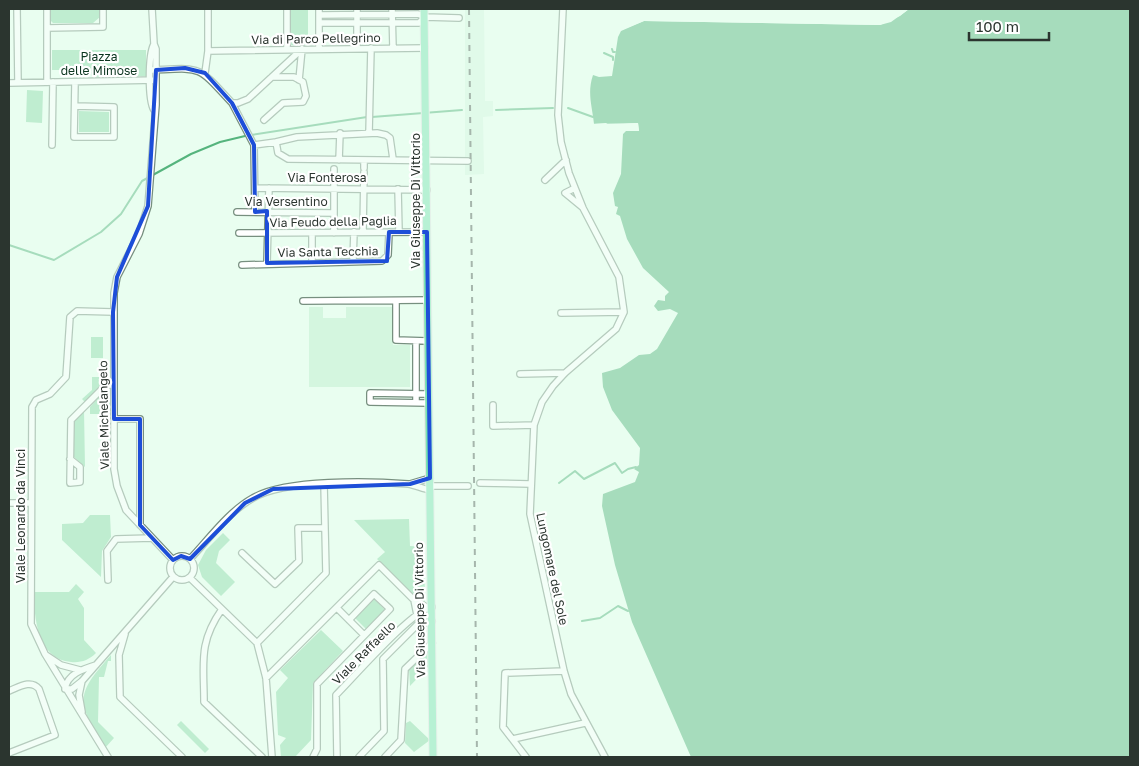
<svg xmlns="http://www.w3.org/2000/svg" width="1139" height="766" font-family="'Golos Text',sans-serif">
	<rect width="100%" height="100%" fill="#e9fef0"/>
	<path fill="#d4f6df" d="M465 9H484L485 101H493V116L483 117 484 174 465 175Z
		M309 307H323V318H346V307H393V345H410V387H309Z"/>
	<path fill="#8dd9a9" d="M49 9H100V17L93 23H53L49 19Z
		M291 9H308V45H290Z
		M52 50H146V76L93 77 86 70H52Z
		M27 90 43 91 42 123 26 122Z
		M79 111 109 112V132H79Z
		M91 337H103V358H91Z
		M92 377H103V383L85 402 82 399 92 390Z
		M109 390 111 393V414H90V407L104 391Z
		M84 410 85 467 74 457V421Z
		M90 515H110L111 537 102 551 101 577 62 540V524L83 523Z
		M409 519 410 546 424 547 425 602 417 598 377 559 385 552 354 520Z
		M223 533 230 540 219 551 216 563 235 582 221 596 202 577 198 565 206 550Z
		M76 584 84 592 78 599 84 608V640L96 653C89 660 81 663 71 662 37 659 34 617 34 592H69Z
		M374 599 385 610 366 629 355 618Z
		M321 630 343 651 313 683 311 740 295 757H281L280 745 286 738 278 735 276 692 288 678 280 670Z
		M429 649V666L410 686 409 668Z
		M111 655V661H108L104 677H99L98 722 114 738 105 748C77 702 74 696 111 655Z
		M181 721 209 749 205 753 177 725Z
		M410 721 430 740 414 752 405 743 406 723Z"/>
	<path fill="#55b47d" d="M909 9H1130V757H691L632 622 615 565 602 506 603 494 635 482 639 472 634 469 639 465 640 448 612 410 603 387 602 373 620 368 639 355 650 354 657 349 678 313 670 309 658 311 654 306 658 300 665 301V296L669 292 643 268 627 239 620 216 616 214 618 207 615 206 613 193 621 174 623 134 626 131H639L638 123 594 124C592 105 587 93 593 75L599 77 612 76 618 37 621 31 644 21 880 25 891 22Z"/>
	<path fill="#e9fef0" d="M905 9H909L900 16 880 25 644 21 619 31 644 18 880 22 890 20Z
		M606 123 609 125 638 123 639 131 624 130 637 128V126L609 127 593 126 591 124Z"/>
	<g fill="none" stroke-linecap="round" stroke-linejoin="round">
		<path stroke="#55b47d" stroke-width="2" d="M612 49 613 52H615
			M604 53 613 57V60
			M568 108 593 117
			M496 110 553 108
			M372 117 462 110
			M9 245 54 260 101 232 121 214 142 181 191 154 220 142 245 136 367 117
			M559 483 575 471 584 479 615 463 622 473 628 469 636 467
			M582 621 600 618 618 606 628 611"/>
		<defs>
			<path id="minor" d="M17 9 18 83
				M47 9V28L103 27V9
				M152 9 154 44 156 49V105L148 206 139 234 117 277 114 293V469L117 486 126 510 173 560
				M287 9V49
				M319 9V48
				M392 9 393 48
				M563 9 558 115 561 142 569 173 583 208 619 277 624 312 616 329 565 373 553 386 542 402 534 425 530 514 564 671 571 694 605 757
				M319 15 418 14 425 17 459 18
				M319 23H419L425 17
				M47 28V82
				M154 44C148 55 148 100 154 110
				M357 48V9
				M208 51 425 48
				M150 70C203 68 196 64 232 103H238L248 99 302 49
				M205 73 208 51V9
				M299 80 302 49
				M9 83 156 80
				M232 103 254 145 255 212
				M75 106 114 107V137H74L75 82
				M264 120 283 103 303 102 306 96 303 82 294 77H272
				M369 133 371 48
				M276 142 297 137 377 133 386 135 390 138 393 159
				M52 145 53 82
				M254 145 276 142 278 153 288 159 468 161
				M339 160 340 133
				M364 168V160
				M545 180 566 160
				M256 188 427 190
				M575 188 565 193 582 207
				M398 189 399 232
				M237 212 334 213
				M363 232 364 172
				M239 233 427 232
				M334 233V169
				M353 261 354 232
				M312 262V233
				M267 263 269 188
				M242 265 382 261 388 255 389 232
				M303 301 428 300
				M396 301V340L428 341
				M561 313 624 312
				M416 341V403
				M520 374 565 373
				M428 394 370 393V402L428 403
				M493 405V426L534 425
				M114 419H140V525
				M70 459 80 467V482L70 483 71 420 106 385H113
				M480 483 530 484
				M410 484 430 478
				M430 486H468
				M9 503H31
				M242 553 275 584 299 561 298 528H325
				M170 568a12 12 0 1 1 24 0a12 12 0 1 1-24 0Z
				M190 559C209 539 228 512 253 498 285 479 370 481 408 484 415 485 423 489 430 490
				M190 578 257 643 266 678 272 757
				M108 580 107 551 116 539 152 538
				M414 600 428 608
				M337 608 364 635
				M222 609C198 643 204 663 204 702L262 757
				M125 634 119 655 120 697 182 757
				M257 643 326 573 324 484
				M46 655 61 665 80 670
				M266 678 379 565 414 600 417 615
				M65 689H72L82 681 173 577
				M65 689C67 674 83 669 96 665
				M9 691C19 687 31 679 39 689L55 735 9 753
				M82 712 79 695 82 681
				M513 739 585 723
				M108 757 45 654 31 624 32 407 36 400 50 394 66 377 70 317 77 311 113 312
				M313 757 317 749V684L390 609 374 594 349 620
				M337 757 336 695C353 678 413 609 432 607
				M359 757 384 731 383 659 417 625 432 621
				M385 757 401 740 405 669 432 643
				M526 757 503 727 505 673 564 671"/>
			<path id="major" d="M424 9 433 757"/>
		</defs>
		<use href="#minor" stroke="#778f7f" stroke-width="8"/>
		<use href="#major" stroke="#e1e3e2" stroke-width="9"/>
		<use href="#minor" stroke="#fff" stroke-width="5.5"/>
		<use href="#major" stroke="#7ae3b2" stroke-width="7"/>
		<path stroke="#546159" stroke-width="2" stroke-dasharray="6 6" stroke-linecap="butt" d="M469 9 477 757"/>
	</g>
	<path d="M0 0H1139V766H0ZM185 68 205 73 232 103 254 145 255 212 267 211V263L387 261 389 232H427L430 478 410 484 273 489 245 503 190 559 181 556 173 560 140 525V419H114L113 312 117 277 148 206 156 70Z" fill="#e9fef0" fill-opacity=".55" fill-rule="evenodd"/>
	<path fill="none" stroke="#1d4ed8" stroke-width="4" stroke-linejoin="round" d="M185 68 205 73 232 103 254 145 255 212 267 211V263L387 261 389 232H427L430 478 410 484 273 489 245 503 190 559 181 556 173 560 140 525V419H114L113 312 117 277 148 206 156 70Z"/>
	<g text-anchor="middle" stroke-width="4.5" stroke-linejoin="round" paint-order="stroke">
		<g font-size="12" fill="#2b352f" stroke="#fff">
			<text transform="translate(316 39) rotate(-1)" y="4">Via di Parco Pellegrino</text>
			<text x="327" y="182">Via Fonterosa</text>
			<text transform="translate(416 201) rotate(-90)" y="4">Via Giuseppe Di Vittorio</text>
			<text x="286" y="206">Via Versentino</text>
			<text transform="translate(333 222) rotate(-1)" y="4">Via Feudo della Paglia</text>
			<text transform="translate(328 252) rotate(-1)" y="4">Via Santa Tecchia</text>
			<text transform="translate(104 415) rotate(-91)" y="4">Viale Michelangelo</text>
			<text transform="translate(21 516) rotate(-90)" y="4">Viale Leonardo da Vinci</text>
			<text transform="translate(552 569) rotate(78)" y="4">Lungomare del Sole</text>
			<text transform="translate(420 610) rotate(-91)" y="4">Via Giuseppe Di Vittorio</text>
			<text transform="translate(364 653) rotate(-45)" y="4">Viale Raffaello</text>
		</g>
		<g font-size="12" fill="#0b351f" stroke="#fff">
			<text x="99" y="61">Piazza<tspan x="99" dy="14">delle Mimose</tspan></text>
		</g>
	</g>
	<rect width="1139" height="766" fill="none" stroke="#2b352f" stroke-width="20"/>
	<path d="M969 32v8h80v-8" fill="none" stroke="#2b352f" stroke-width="2.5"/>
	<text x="976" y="32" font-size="15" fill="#2b352f" stroke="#ffffff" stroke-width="4" paint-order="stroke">100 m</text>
</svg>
